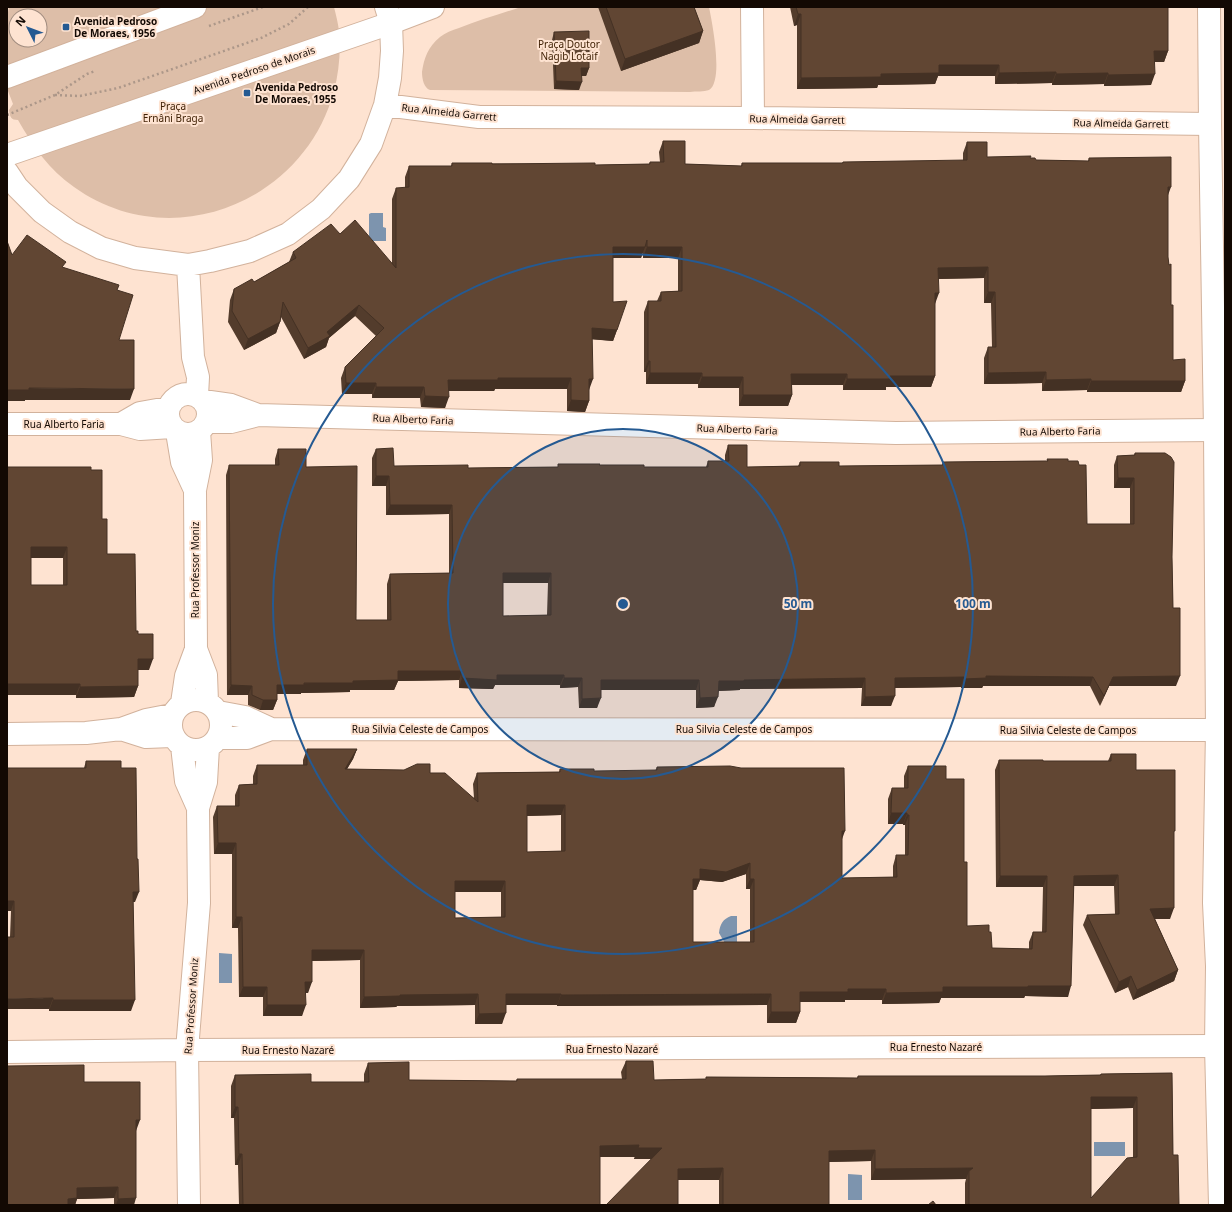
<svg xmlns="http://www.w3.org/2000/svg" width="1232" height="1212" font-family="'Noto Sans',sans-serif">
	<rect width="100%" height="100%" fill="#fee3d1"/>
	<path fill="#ddbea8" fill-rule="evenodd" d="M9 7H334C336 15 338 23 339 31 341 50 339 72 334 91 304 203 170 256 74 187 49 170 33 146 18 120 11 120 10 117 9 110L13 104 8 91 7 81V17ZM16 16H40V40H16Z
		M521 7H709C712 22 724 81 709 90 704 92 696 91 690 92L430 90C424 88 422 79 422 72 424 58 428 47 440 37 445 33 452 30 459 28 479 20 500 14 521 7Z"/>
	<path fill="#7d94ae" d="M371 213H383V227L386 228V241H370L369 240V214Z
		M731 916H737V952L726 945 719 933C720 924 723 919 731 916Z
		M219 953 232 954V983H219Z
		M1094 1142H1125V1156H1094Z
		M848 1174 862 1175V1200H848Z"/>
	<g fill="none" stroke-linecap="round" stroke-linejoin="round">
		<defs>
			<path id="minor" d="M752 7 753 118
				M385 105 479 117 753 118 1210 124
				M7 172 17 187 42 212 70 232 101 248 135 258 188 265 210 261 250 251 288 234 321 209 349 179 371 144 385 105 390 78 392 51 391 23 386 7
				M188 265 193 357 198 377 197 396
				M168 414a20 20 0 1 1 40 0a20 20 0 1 1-40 0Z
				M203 401 231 405 258 415
				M207 422H231L258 415 896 433 1215 430
				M7 424H121L140 429 172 427
				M121 424 140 413 168 408
				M199 431 201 460 195 490 196 649 206 675 207 702
				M177 432 182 462 195 490
				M171 725a25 25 0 1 1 50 0a25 25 0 1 1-50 0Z
				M182 703 186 676 196 649
				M218 712 245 717 271 729
				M121 729 146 737 172 736
				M7 734 86 733 121 729 146 720 172 715
				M218 738H247L271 729 1217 730
				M182 746 186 781 198 808
				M7 1052 187 1050 1216 1046
				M189 1205 187 1050 199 903 198 808 206 782 208 747"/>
			<path id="tertiary" d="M1209 7 1210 124 1215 430 1217 730 1214 903 1217 966 1216 1046 1220 1205"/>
			<path id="trunk" d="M7 77 195 7
				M7 155 391 23 433 7"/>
		</defs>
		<use href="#minor" stroke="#d2b29c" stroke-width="24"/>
		<use href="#tertiary" stroke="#d2b29c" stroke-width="24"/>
		<use href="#trunk" stroke="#d2b29c" stroke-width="24"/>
		<path stroke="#ac9789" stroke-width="2.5" stroke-dasharray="2 3" stroke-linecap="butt" d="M209 26 263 7
			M55 95 80 96 118 88 261 38 289 24 308 7
			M7 115 55 95 87 74 95 71"/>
		<use href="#minor" stroke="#fff" stroke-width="22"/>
		<use href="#tertiary" stroke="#fff" stroke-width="22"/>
		<use href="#trunk" stroke="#fff" stroke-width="22"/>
	</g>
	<path fill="#533c2c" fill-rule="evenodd" d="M598 7H694L703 31 699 43 621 71Z
		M790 7H1168V51L1164 62H1154L1151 85 1104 86V84L1052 85V83L995 84V76H938L935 84 878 85 877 88 797 89V25L794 26Z
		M554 32 589 68 586 76H581L579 90 554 89 552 40Z
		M663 141 685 164 741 166 742 163H842L843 162 963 161V153L967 142 987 157 1030 158 1036 160 1088 161 1089 158 1168 195V257L1171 305 1173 360 1185 381 1181 392H1087V390L1042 391V383L984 384V358L988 347H992L991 303H984V278L938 279 935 303V376L931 387H886V390H843V385H792V395L788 406H739V388H698V384H646V372H644V312L648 301H657L661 292 678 291V258H643V252L641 258H613V302L617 330 613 341 592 339 589 390V401L585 412 567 411V389H495L494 391H448L445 408 421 407 420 398H372V394H342L341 378 345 367 376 336 355 316 329 338 326 347 304 359 281 317 280 322 276 333 244 350 228 322 230 300 234 289 254 282 289 262 293 252 340 234 392 263V199L396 188H405V177L409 166H451L452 163 595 165 649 164 650 162H660L659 152Z
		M728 445 747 467 798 466 800 462 839 466 942 465 943 462 1047 461V459L1068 461 1087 524H1130V488H1114V465L1117 456 1134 455 1135 453 1172 557 1173 608 1176 686H1109L1100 706 1090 686H983L982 688H961V687L895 688 891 706H861L862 688 740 689V690L718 691 714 707 696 708V690H601L597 708H579L578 687 560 688V685H495L493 689 459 688V680L398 681 394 690H350V692L301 693V694H277V700L273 710H260L248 705V695H227L226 475 229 465H275V459L278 449 306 467 356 620H387V584L390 574 449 573V514L386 515V486H372V458L376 449 394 466 468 468 558 467V464L599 465 644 467H706L708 461H725V455ZM503 583H548L547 615 503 616Z
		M7 467 91 470 102 519 107 554 136 631 138 634 149 670H138V686L134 697 76 698V695H7ZM31 558H63V585H31Z
		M307 749H357L353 759 347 769 430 773 474 798 473 784 477 773 559 772 560 769 594 771H655L657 767 842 839V878L893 877V866L896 855H905V825H903V824H888V799L892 788H904V776L908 766 946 779 964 862 967 926 989 932 992 948 1029 949V942L1033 932H1042L1043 887H996L995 770 999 760 1043 761H1108L1111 754 1136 770 1174 835 1170 919H1155L1178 970 1174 981 1133 1000 1128 987 1115 993 1083 925 1087 915 1115 914 1114 886H1074L1068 997 1025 996 1024 998H941L939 1003 882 1004V1000H845V1002H800V1012L796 1023H767V1005L557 1006V1005H506L502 1024H475V1005L397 1006 396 1007 360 1008V960L312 961 308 993H305L302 1016H263V997H239L238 928H232V854H214L213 817 217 806H235V795L239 785 253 784V776L257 765H303V760ZM561 815V851L527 852V816ZM746 874V889H750V942H693V890H696L700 880 722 882ZM455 892H501V917L455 918Z
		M86 761 121 768 135 902H133L131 1011H49V1009L10 937 11 911H7L84 768Z
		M626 1061 654 1080 706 1079V1077L857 1078 858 1076H1045L1100 1075 1101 1074 1172 1073 1173 1155 1179 1205H965V1183L966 1179 871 1180V1161L829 1162V1205H719V1180H678L651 1159H634L635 1157H600V1205H239L238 1165H235L234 1118H231V1086L235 1075 311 1082H364V1074L368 1063 409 1080 516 1081 517 1079H622L621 1072ZM1133 1108V1157L1091 1198V1109Z
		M84 1082 136 1131 134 1205H114V1198L77 1199 75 1205H7Z"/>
	<path fill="#443124" d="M798 14H801L797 25 794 26Z
		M703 31 699 43 621 71 625 59Z
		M1154 51H1168L1164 62H1150Z
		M939 65H999L995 76H938L935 84 878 85 877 88 797 89 801 78 881 74Z
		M581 68H589L586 76H578Z
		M1056 72 1052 83 995 84 999 73Z
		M1108 73 1104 84 1052 85 1056 74Z
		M1155 74 1151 85 1104 86 1108 75Z
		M556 81 582 82 579 90 554 89Z
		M1168 187H1171L1167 198Z
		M613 247H645L641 258H609Z
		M647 247H682L678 258H643Z
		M988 267 984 278 934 279 938 268Z
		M988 292H995L991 303H984Z
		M935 293H939L935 304Z
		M359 305 355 316 329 338 326 347 304 359 308 348Z
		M280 322 276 333 244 350 248 339Z
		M592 328 617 330 613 341 588 339Z
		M648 361H650L646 372H644Z
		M1046 372 1042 383 984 384 988 373Z
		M650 373H702L698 384H646Z
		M791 374H847L843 385H787Z
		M890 376H935L931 387H886V390H843L847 379Z
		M702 377H743L739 388H698Z
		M498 378H571L567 389H495L494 391H444L448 380Z
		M589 379H593L589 390Z
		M1091 379 1087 390 1042 391 1046 380Z
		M1091 381H1185L1181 392H1087Z
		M346 383H376L372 394H342Z
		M376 387H424L420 398H372Z
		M29 388 134 389 130 400H25V401H7V390Z
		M743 395H792L788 406H739Z
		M425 396 449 397 445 408 421 407Z
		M571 400 589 401 585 412 567 411Z
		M376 476H389L386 486H372Z
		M1118 478H1134L1130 488H1114Z
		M390 505H452L449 514 386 515Z
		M31 547H67L63 558H27Z
		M503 573H551L548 583H499Z
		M138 659H153L149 670H134Z
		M398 671H462L459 680 398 681 394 690H350V692L301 693V694H273L277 685 353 681Z
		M497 675H564L560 685H495L493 689 459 688 462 678Z
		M986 676 1093 677 1090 686H983L982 688H961L964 679Z
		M1180 676 1176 686H1109L1100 706 1104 696 1113 677Z
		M964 677 961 687 892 688 895 678Z
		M564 678H582L578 687 560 688Z
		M865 678 862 688 740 689V690L715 691 719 681 744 680Z
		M601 680H699L696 690H597Z
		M7 684H80L76 695H7Z
		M231 685 252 686 248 695H227Z
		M138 686 134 697 76 698 80 687Z
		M895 696 891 706H861L865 697Z
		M718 697 714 707 696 708 700 698Z
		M601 698 597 708H579L582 699Z
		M263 700H277L273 710H260Z
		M357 749 353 759 341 779 345 769Z
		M527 805H565L561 815 523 816Z
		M891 813H907L903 824H888Z
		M907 815H909L905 825H903Z
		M842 831H845L841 842Z
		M218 843H236L232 854H214Z
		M750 863 746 874 722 882 700 880 696 890H689L693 879 700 869Z
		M1118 875 1114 886H1070L1074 876Z
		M1000 876H1047L1043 887H996Z
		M750 879H754L750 889H746Z
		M455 881H505L501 892H452Z
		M133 892H139L135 902H129Z
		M7 901H14L11 911H7Z
		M1174 908 1170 919H1146L1150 909Z
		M236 917H242L238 928H232Z
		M312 950H364L360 960 308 961Z
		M1178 970 1174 981 1133 1000 1137 990Z
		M1131 976 1128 987 1115 993 1119 982Z
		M305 982H312L308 993H301Z
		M1028 986H1071L1068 997 1025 996 1024 998H941L939 1003 882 1004 886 993 943 987Z
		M243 987H267L263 997H239Z
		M848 989H886L882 1000H845V1002H796L800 992Z
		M478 994 475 1005 397 1006 396 1007 360 1008 364 997 400 995Z
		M506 994H561L557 1005H502Z
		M771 994 767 1005 557 1006 561 995Z
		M53 998 49 1009H7V999Z
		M53 1000H135L131 1011H49Z
		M267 1005H306L302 1016H263Z
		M771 1012H800L796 1023H767Z
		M506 1013 502 1024H475L479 1014Z
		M1091 1097H1137L1133 1108 1087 1109Z
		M235 1107H238L234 1118H231Z
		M136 1120H140L136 1131Z
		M639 1145 635 1157H596L600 1146Z
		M638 1148H662L658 1159H634Z
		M875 1150 871 1161 825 1162 829 1151Z
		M239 1154H242L238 1165H235Z
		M723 1168 719 1180H674L678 1169Z
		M973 1168 969 1171 966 1179 871 1180 875 1169Z
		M118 1187 114 1198 77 1199 75 1205H65L68 1199 77 1188Z
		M136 1198 134 1205H116L118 1199Z"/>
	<path fill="#614633" stroke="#443124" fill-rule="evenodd" d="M606 7H694L703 31 625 59Z
		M796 7H1168V51H1154L1155 74 1108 75V73L1056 74V72L999 73V65H939V73L881 74V77L801 78V14H798Z
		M589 31V68H581L582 82 556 81 554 32Z
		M663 141H685V164L742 166V163H843V162L967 160V142H987V157L1031 156 1030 158H1035L1036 160 1089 161V158L1171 157V187H1168V257L1169 265 1171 264V305H1173V360L1185 359V381H1091V379L1046 380V372L988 373V347H996L995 292H988V267L938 268 939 293H935V376H890V379H847V374H791L792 395H743V377H702V373H650V361H648V301H661V292L682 291V247H647V240L645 247H613V302L627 301 617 330 592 328 593 379H589V401L571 400V378H498V380H448L449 397 425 396 424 387H376V383H346L345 367 384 328 359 305 327 332 330 336 308 348 283 302 280 322 248 339 232 311 234 289 252 279 254 282 296 258 293 252 331 224 340 234 355 220 396 268V188L409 187V166H452V163H492V164L595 163V165L650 164V162H664Z
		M27 235 66 262 62 267 119 285 117 290 133 295 119 340H134V389L29 388V390H7V241L12 255Z
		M728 445H747V467L800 466V462H839V466L943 465V462L1045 461H1048L1047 459H1068V461H1078L1079 465H1086L1087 524H1134V478H1118L1117 456 1135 455V453H1165L1171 457 1174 462 1172 557 1173 608H1180V676L1113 677 1104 696 1093 677 986 676V678L964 679V677L895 678V696L865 697V678L744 680V681H719L718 697 700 698 699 680H601V698L582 699V678H564V675H497V680L462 678V671H398V680L353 681V683H304V685H277V700H263L252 695V686L231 685 229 465H279L278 449H306V467L357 466 356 620H391L390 574 453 573 452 505H390L389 476H376V449L393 448 394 466 468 465V468L558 467V464H600L599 465H644V467H708V461H729ZM503 573H551V615L503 616Z
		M7 467H91V470H102V519H107V554H135L136 631H138V634H153V659H138V686L80 687V684H7ZM31 547H67V585H31Z
		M307 749H357L345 769 404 770 417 764H430V773H445L478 802 477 773 560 772V769H594V771L657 770V767L730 766 741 768H844L845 831H842V878L897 877 896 855H908L909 815H907V813H891L892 788H908V766H946V779H964V862H967V926L989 925V932H991L992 948 1032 949 1033 932H1046L1047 876H1000L999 760H1043V761H1111V754H1136V770H1175V831H1174V908L1150 909 1178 970 1137 990 1131 976 1119 982 1087 915 1119 914 1118 875 1074 876 1071 986H1028V987H943V992L886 993V989H848V992H800V1012H771V994L561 995V994H506V1013L479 1014 478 994 400 995V996L364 997V950H312V982H305L306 1005H267V987H243L242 917H236V843H218L217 806H239V785L257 784V765H307ZM527 805H565V851L527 852ZM750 863V879H754V942H693V879H700V869L726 872ZM455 881H505V917L455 918Z
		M86 761H121V768H136L137 859H138L139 892H133L135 1000H53V998L7 999V937H14V901H7V768H86Z
		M626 1061H653L654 1080 706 1079V1077L858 1078V1076H1045L1101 1075V1074L1172 1073 1173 1155H1178L1179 1205H969V1171L973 1168 875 1169V1150L829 1151V1205H723V1168L678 1169V1205H606L662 1148H638L639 1145 600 1146V1205H243L242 1154H239L238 1107H235V1075L311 1074V1082H369L368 1063 409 1062V1080L517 1081V1079H626ZM1091 1097H1137V1157L1127 1158 1091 1198Z
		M84 1065V1082H140V1120H136V1198L118 1199V1187L77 1188V1198L68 1199V1205H7V1066Z
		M933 1201 936 1205H928Z"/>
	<circle cx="623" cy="604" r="175" fill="#255a92" fill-opacity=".12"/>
	<g fill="none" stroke="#255a92" stroke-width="2">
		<circle cx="623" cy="604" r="175"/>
		<circle cx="623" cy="604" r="350"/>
	</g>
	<g fill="#255a92" stroke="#fee3d1" stroke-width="1.5">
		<rect x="62" y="23" width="8" height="8" rx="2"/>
		<rect x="243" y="89" width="8" height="8" rx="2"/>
	</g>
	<g text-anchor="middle" stroke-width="4" stroke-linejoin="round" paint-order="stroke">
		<g font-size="10" font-weight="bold" fill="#130903" stroke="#fee3d1" text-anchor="start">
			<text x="74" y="25">Avenida Pedroso<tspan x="74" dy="12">De Moraes, 1956</tspan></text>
			<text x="255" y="91">Avenida Pedroso<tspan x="255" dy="12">De Moraes, 1955</tspan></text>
		</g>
		<g font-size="10" fill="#412206" stroke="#fee3d1">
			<text x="569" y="48">Praça Doutor<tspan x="569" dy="12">Nagib Lotaif</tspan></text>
			<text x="173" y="110">Praça<tspan x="173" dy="12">Ernâni Braga</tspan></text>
		</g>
		<g font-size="10" fill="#130903" stroke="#fee3d1">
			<text transform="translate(254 70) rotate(-19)" y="4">Avenida Pedroso de Morais</text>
			<text transform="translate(449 112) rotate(6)" y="4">Rua Almeida Garrett</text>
			<text transform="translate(797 119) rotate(1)" y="4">Rua Almeida Garrett</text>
			<text transform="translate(1121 123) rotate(1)" y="4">Rua Almeida Garrett</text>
			<text transform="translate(413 419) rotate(2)" y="4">Rua Alberto Faria</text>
			<text x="64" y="428">Rua Alberto Faria</text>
			<text transform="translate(737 429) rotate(2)" y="4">Rua Alberto Faria</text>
			<text transform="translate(1060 431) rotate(-1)" y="4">Rua Alberto Faria</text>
			<text transform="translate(195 570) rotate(-90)" y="4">Rua Professor Moniz</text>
			<text x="420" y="733">Rua Silvia Celeste de Campos</text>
			<text x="744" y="733">Rua Silvia Celeste de Campos</text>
			<text x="1068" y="734">Rua Silvia Celeste de Campos</text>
			<text transform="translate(191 1006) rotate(-86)" y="4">Rua Professor Moniz</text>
			<text x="936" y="1051">Rua Ernesto Nazaré</text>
			<text x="612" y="1053">Rua Ernesto Nazaré</text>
			<text x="288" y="1054">Rua Ernesto Nazaré</text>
		</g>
	</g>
	<circle cx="623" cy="604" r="6" fill="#255a92" stroke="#fee3d1" stroke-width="2"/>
	<g font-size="12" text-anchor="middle" font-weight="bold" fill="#255a92" stroke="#fee3d1" stroke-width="4" stroke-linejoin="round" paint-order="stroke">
		<text x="798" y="608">50 m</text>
		<text x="973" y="608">100 m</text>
	</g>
	<rect width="1232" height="1212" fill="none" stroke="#130903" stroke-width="16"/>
	<g transform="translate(28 28) rotate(312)"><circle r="19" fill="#fee3d1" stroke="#a08c7f"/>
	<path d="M0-3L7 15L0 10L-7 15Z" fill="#255a92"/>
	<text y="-6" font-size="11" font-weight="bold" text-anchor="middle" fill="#130903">N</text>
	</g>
</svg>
